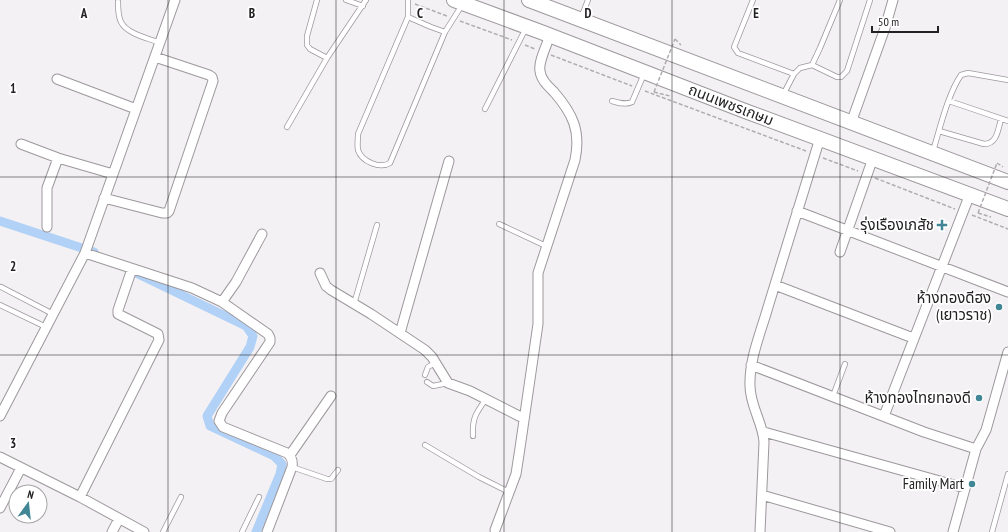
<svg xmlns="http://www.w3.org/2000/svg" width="1008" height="532" font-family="'PT Sans Narrow','Noto Sans Thai',sans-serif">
	<rect width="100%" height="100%" fill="#f4f1f4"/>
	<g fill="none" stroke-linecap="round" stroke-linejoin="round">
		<path stroke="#b1d1f6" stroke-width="9" d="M0 221 94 252
			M134 272 246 326 253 336 250 347 207 416 210 426 274 456 282 464 280 474 256 532"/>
		<defs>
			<path id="lane" d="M317 0 307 36V45L310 49 327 58 366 0
				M346 0 363 6
				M408 0V17L431 27 445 32 462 5
				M753 0 734 47 738 53 794 74
				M118 2C118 9 118 16 121 22 127 34 148 38 160 43
				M408 17 358 134C358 139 357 145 358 150 362 162 380 169 390 163L445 32
				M581 18 588 0
				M812 65 837 77H841L847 71 870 0
				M783 95 794 74 800 68 812 65 820 48 840 0
				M612 101C619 103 626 105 632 102L644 74
				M949 101 1008 121
				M485 109 526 28
				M287 127 327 58
				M939 131 984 144C997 144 998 130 1001 119
				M933 151C940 128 948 94 961 75L968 73 1008 80
				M499 224 546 246
				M1 287 53 314
				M354 304 377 225
				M0 305 46 327
				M425 375 428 367 435 363
				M427 382 433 386 448 383
				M833 396 845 364
				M473 436C472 418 476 413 486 399
				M425 445 479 477 509 492
				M292 467 327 479H331L338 470
				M163 532 181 497
				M242 532 259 497
				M992 532 1008 474"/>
			<path id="street" d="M57 79 136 109
				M851 123 885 28 893 0
				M21 144 58 158 113 174
				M104 198 162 213H167L169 211 213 81 212 77 209 75 155 57
				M797 211 1008 292
				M47 227V188L58 158
				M840 252 873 158
				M85 253 192 288 222 302 268 334 270 338V342L222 413 219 421 223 427 287 453C292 457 293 461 292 467L267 532
				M320 273 326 286 331 290 371 314 425 350 432 357 448 383 470 391 523 418
				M775 285 913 338
				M222 302 236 282 262 234
				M400 333 449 161
				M751 365 924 432 976 449
				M0 416 85 253 175 0
				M884 416 970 194
				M764 432 965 488
				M290 455 331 396
				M0 457 80 497 144 532
				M762 495 890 532
				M80 497 159 340 158 334 118 314V310L132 269
				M0 508 21 468
				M495 530 516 474 520 448 538 324V273L575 160C581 131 573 114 554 92 548 86 541 80 540 71 538 62 547 45 550 35
				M112 532 119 519
				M760 532 764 442C763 423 750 406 750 386 749 359 761 332 768 307 785 250 803 194 820 138
				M953 532 976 449 986 430 1008 352"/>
			<path id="primary" d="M454 0 541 32 745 111 1008 209
				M529 0 1008 182"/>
		</defs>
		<use href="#lane" stroke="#9c989c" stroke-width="6"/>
		<use href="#street" stroke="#9c989c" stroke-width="11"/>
		<use href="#primary" stroke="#9c989c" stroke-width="16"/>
		<path stroke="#b0adb0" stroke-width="1.5" stroke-dasharray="4 2" stroke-linecap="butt" d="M415 4 447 16
			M460 21 512 40
			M675 39 681 45
			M525 45 535 49
			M551 55 632 86
			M645 91 806 151
			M654 92 670 96
			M823 158 858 171
			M997 163 1003 167
			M875 178 955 209
			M978 213 991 217
			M972 215 1008 229"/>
		<use href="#lane" stroke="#fff" stroke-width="4.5"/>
		<use href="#street" stroke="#fff" stroke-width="9"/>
		<use href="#primary" stroke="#fff" stroke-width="14"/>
		<path stroke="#b0adb0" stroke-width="1.5" stroke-dasharray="4 2" stroke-linecap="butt" d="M654 92 675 39
			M978 213 997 163"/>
	</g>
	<path fill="none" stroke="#232123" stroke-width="1" stroke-opacity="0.55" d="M168 0V532M336 0V532M504 0V532M672 0V532M840 0V532M0 177H1008M0 355H1008"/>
	<g fill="#418694" stroke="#fff" stroke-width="1.5">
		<path d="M940 219h4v4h4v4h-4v4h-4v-4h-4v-4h4z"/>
		<circle cx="999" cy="307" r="4"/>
		<circle cx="979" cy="398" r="4"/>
		<circle cx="972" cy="484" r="4"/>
	</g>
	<g text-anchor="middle" stroke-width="3.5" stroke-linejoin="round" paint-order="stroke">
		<g font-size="15" fill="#232123" stroke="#fff">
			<text transform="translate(731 105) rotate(21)" y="5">ถนนเพชรเกษม</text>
		</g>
		<g font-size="15" fill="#232123" stroke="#fff" text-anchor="end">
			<text x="934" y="230">รุ่งเรืองเภสัช</text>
			<text x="991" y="303">ห้างทองดีฮง<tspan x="991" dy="17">(เยาวราช)</tspan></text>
			<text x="971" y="403">ห้างทองไทยทองดี</text>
			<text x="964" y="489">Family Mart</text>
		</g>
	</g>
	<g font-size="13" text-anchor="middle" font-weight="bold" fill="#232123" stroke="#fff" stroke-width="3.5" stroke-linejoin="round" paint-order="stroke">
		<text x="84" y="18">A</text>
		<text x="252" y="18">B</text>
		<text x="420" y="18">C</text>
		<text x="588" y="18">D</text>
		<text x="756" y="18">E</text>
		<text x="13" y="93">1</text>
		<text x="13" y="271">2</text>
		<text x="13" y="448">3</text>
	</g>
	<g transform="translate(28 504) rotate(15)"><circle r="19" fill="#ffffff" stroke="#a7a6a7"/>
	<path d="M0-3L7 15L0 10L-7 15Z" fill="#418694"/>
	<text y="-6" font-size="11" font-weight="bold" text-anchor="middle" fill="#232123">N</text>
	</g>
	<path d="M872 26v6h66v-6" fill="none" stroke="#232123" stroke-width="2"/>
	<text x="878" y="26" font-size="12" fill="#232123" stroke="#ffffff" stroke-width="3" paint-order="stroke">50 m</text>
</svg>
